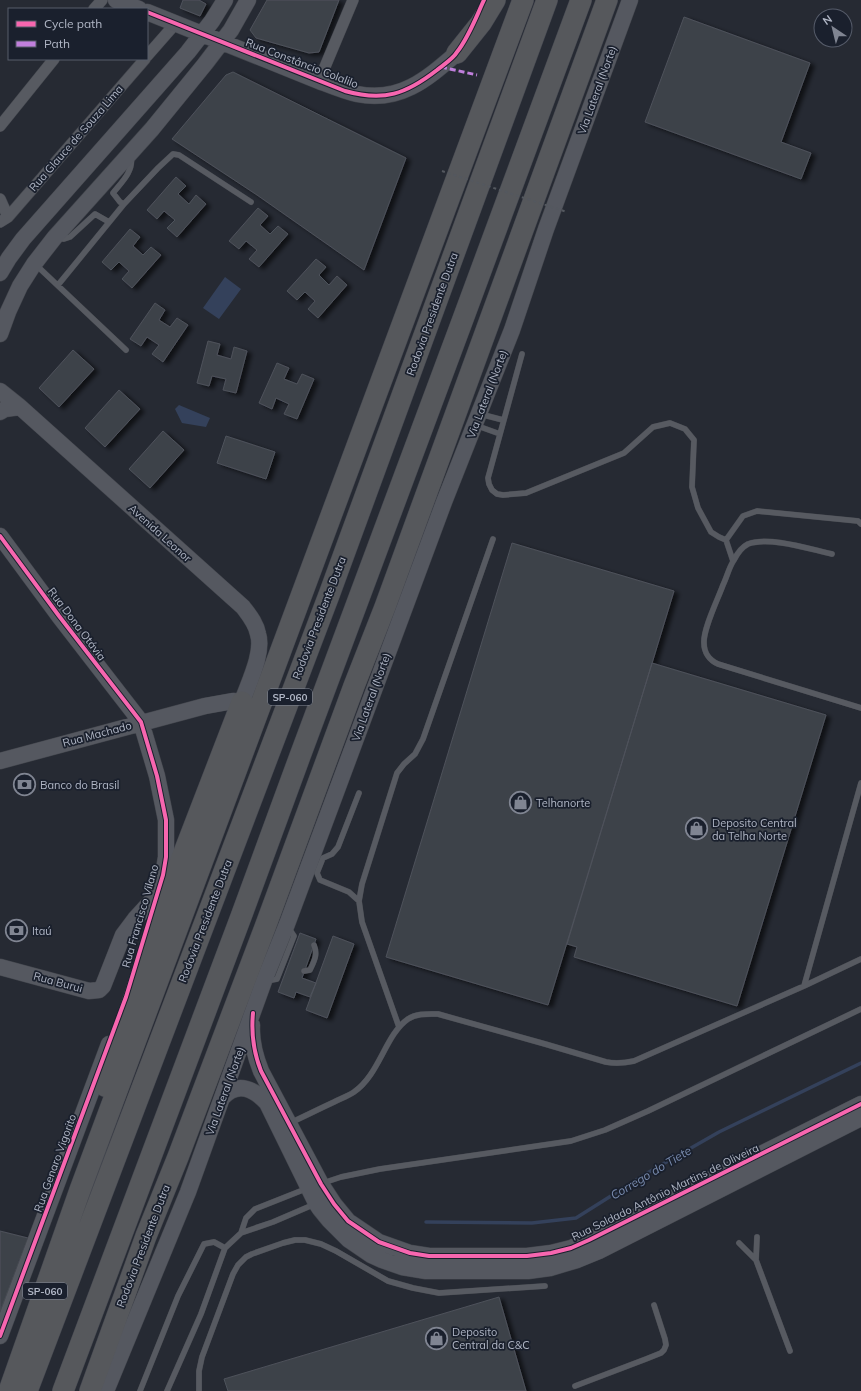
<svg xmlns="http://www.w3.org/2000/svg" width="861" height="1391" font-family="Mulish,sans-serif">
	<defs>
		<filter id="shadow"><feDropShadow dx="4.5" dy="2.5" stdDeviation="2" flood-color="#0009"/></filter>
	</defs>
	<rect width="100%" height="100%" fill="#262a33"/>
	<path fill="#34415b" d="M225 277 241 289 219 319 203 308Z
		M179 405 210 418 206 427 182 423 175 409Z"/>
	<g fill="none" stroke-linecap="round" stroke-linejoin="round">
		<path stroke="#34415b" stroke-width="3.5" d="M426 1222 532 1223 576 1218 649 1172 719 1132 861 1063"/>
	</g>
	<path fill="#3e424a" stroke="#4e525b" filter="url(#shadow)" d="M183 0H199L206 4 200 16 180 8Z
		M267 0H339L319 52 309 53 256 38 250 30Z
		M684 17 810 63 781 142 811 153 801 179 645 122Z
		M233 72 406 158 364 270 257 195 172 139 226 75Z
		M176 177 186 186 178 194 189 204 196 195 206 204 177 237 167 228 175 220 164 211 157 219 147 210Z
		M258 208 268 216 260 225 270 234 278 226 288 234 259 267 249 259 257 250 246 241 239 249 229 241Z
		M130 229 140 237 133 246 143 255 151 247 161 255 132 288 122 279 129 271 119 262 111 270 102 262Z
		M316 259 326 267 319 275 329 285 337 276 347 285 318 318 308 309 315 301 305 292 297 300 287 291Z
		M155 303 165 310 159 320 170 327 177 318 188 325 163 362 152 354 159 345 147 337 141 346 130 339Z
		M208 341 220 344 217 355 231 359 234 347 247 351 236 393 223 390 226 379 212 376 209 386 197 383Z
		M73 350 94 369 59 407 39 388Z
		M277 363 289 368 284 379 297 384 302 374 314 379 297 419 284 414 289 404 276 398 272 409 259 403Z
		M119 390 140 409 105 447 85 428Z
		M163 431 184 450 150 488 129 469Z
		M226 436 275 452 266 479 217 463Z
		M512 543 674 591 548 1005 386 957Z
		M652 663 826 715 737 1006 574 957 577 947 567 944Z
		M300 933 316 939 302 978 316 983 310 997 296 992 294 998 278 992Z
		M333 936 354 944 327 1018 306 1010Z
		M0 1231 28 1238 0 1312Z
		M499 1297 526 1391H228L224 1379Z"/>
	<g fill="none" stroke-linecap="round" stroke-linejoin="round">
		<defs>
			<path id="lane" d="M124 204 120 202 113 193C121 183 134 171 131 157
				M57 238 64 239 70 237 95 214 109 222
				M35 264 126 350
				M58 285 124 204 158 168 173 154 179 155 251 202
				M522 354 488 478 489 484 492 490 497 494 503 495 526 493 624 453 653 427 670 423 685 429 694 440 692 487 698 508 711 532 719 537 726 540 743 516 757 511 858 521 861 524
				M480 414 503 420
				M475 425 500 434
				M726 540 733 561
				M832 554C809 549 770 536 748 544 742 547 737 554 734 560 729 567 727 577 723 585 718 599 703 629 704 643 704 652 709 660 718 664L861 708
				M359 901 349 892 320 880 317 873 323 858 332 854 338 847 359 793
				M304 971 310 970C314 961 318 955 314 945
				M266 981 277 979 294 936 288 927
				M804 986 861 783
				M399 1027 362 922 359 901 362 884 397 773 404 764 415 754 423 739 493 539
				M290 1123C305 1116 319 1109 334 1102 340 1099 348 1096 354 1092 380 1074 385 1035 408 1019 417 1013 428 1014 438 1014L545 1044 606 1062C616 1064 625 1063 634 1061L804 986 861 959
				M323 1183 341 1177 380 1169 571 1141 605 1130 648 1111 861 1009
				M241 1233 246 1218 255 1209 308 1188
				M739 1243 756 1260 790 1351
				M756 1260 757 1237
				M575 1386 646 1359 661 1353 664 1350 666 1345 665 1339 654 1305
				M140 1391 178 1296 204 1244 214 1242 225 1248
				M167 1391 201 1314 225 1248 241 1233 273 1222 315 1204
				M199 1391V1371L202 1357 233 1274 238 1265 246 1257 252 1254 283 1243 295 1240H305L321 1244 336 1251 388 1281 413 1288 439 1293 545 1286"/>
			<path id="street" d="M94 9 102 0
				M147 56 176 23
				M319 81 353 0
				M0 126 54 59
				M0 199 8 217
				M0 222 8 217 145 59"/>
			<path id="secondary" d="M116 0 139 9
				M147 12 319 81C332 86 344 91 357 94 400 103 427 79 457 53
				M0 273 9 258 23 239 188 52 212 21 225 0
				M0 334 8 312 20 286 34 264 55 237 152 129 205 64 231 30 248 0
				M0 391 20 407 243 607C249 615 256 623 258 634 264 653 248 684 242 702L233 701 205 706 0 761
				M0 412 5 409 20 407
				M0 536 59 616 141 722 157 776 166 820V857L163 875 152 909
				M0 967 89 991 99 990 103 986 123 935 135 919 156 896
				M252 1025C251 1041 255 1056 261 1071L321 1184 334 1204 348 1221 379 1242 410 1253 429 1256H527L551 1253 571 1248 589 1240 861 1104
				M223 1097C238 1081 254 1089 267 1103L316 1203 320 1209 329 1220 349 1240 371 1255 382 1260 402 1267 426 1271H528L550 1268 577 1260 599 1251 861 1118
				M0 1336 109 1044
				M106 1391 188 1192 264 981 287 924 444 502 512 330 546 229 630 0"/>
			<path id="highway" d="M457 53 481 23 495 0
				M105 1086 168 894 242 702
				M9 1391 80 1190 523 0
				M27 1391 329 595 547 0
				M63 1391 242 914 300 756 463 319 581 0
				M90 1391 146 1236 178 1157 267 922 354 686 385 607 607 0"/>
		</defs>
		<use href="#lane" stroke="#42454c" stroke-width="6"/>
		<use href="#street" stroke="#42454c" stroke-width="12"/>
		<use href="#secondary" stroke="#42454c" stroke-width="17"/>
		<use href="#highway" stroke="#43464f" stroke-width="22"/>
		<use href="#lane" stroke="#575a61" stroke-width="5.5"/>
		<use href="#street" stroke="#575a61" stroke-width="11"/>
		<use href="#secondary" stroke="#555860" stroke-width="16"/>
		<use href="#highway" stroke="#56585c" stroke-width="21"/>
		<path stroke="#54585f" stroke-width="2" stroke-dasharray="3 3" stroke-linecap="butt" d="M442 171 567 212"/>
		<path stroke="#c07fdc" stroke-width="3" stroke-dasharray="6 3" stroke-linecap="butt" d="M441 67 477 75"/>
		<defs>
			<path id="cycleway" d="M147 12 345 91C384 102 406 94 437 70 443 65 453 59 457 52 469 37 476 17 484 0
				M0 536 59 616 141 722 157 776 166 820V857L163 875 126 997 0 1336
				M253 1013C251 1034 253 1051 261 1071L321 1184 334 1204 348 1221 379 1242 410 1253 429 1256H527L551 1253 571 1248 589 1240 861 1104"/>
		</defs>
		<use href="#cycleway" stroke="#1a202d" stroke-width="6"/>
		<use href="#cycleway" stroke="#f766af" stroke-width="4"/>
	</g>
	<defs>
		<symbol id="bank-ring" viewBox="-11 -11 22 22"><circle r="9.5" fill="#1a202d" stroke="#808592" stroke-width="1.5"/><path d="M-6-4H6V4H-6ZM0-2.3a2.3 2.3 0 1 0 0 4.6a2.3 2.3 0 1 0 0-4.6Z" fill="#808592"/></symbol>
		<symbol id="shop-ring" viewBox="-11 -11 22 22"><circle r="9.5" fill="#1a202d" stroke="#808592" stroke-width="1.5"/><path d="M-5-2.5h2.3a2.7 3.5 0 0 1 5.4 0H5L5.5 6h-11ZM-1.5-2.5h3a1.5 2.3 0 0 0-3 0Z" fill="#808592"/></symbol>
	</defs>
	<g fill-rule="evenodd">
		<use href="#bank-ring" x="12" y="772" width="25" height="25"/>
		<use href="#shop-ring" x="508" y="790" width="25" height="25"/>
		<use href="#shop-ring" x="684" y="816" width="25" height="25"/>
		<use href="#bank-ring" x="4" y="918" width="25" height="25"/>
		<use href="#shop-ring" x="424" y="1326" width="25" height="25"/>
	</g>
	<g text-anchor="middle" stroke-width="3.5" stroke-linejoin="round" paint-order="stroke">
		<g fill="#1a202d" stroke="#838997" stroke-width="1">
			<rect x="268" y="689" width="44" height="16" rx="3"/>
			<rect x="23" y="1283" width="44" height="16" rx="3"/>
		</g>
		<g font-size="10" font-weight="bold" fill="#b0b6c5">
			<text x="290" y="701">SP-060</text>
			<text x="45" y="1295">SP-060</text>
		</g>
		<g font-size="11" fill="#b0b6c5" stroke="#1a202d">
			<text transform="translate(302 63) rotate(21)" y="4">Rua Constâncio Colalilo</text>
			<text transform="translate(597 90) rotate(-70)" y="4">Via Lateral (Norte)</text>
			<text transform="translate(76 138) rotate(-49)" y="4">Rua Glauce de Souza Lima</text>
			<text transform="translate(432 314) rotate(-70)" y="4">Rodovia Presidente Dutra</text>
			<text transform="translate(487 394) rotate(-69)" y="4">Via Lateral (Norte)</text>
			<text transform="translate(160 533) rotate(42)" y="4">Avenida Leonor</text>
			<text transform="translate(319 618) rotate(-69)" y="4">Rodovia Presidente Dutra</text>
			<text transform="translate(77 624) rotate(53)" y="4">Rua Dona Otávia</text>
			<text transform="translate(371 697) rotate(-70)" y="4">Via Lateral (Norte)</text>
			<text transform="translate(97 734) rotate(-15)" y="4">Rua Machado</text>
			<text transform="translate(140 916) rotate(-74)" y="4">Rua Francisco Vilano</text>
			<text transform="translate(205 921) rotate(-69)" y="4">Rodovia Presidente Dutra</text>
			<text transform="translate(58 982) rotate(15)" y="4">Rua Burui</text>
			<text transform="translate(225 1091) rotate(-70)" y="4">Via Lateral (Norte)</text>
			<text transform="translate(55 1163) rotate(-70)" y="4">Rua Genaro Vigorito</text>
			<text transform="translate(665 1192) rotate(-26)" y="4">Rua Soldado Antônio Martins de Oliveira</text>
			<text transform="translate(143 1246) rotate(-69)" y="4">Rodovia Presidente Dutra</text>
		</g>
		<g font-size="11" fill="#b0b6c5" stroke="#1a202d" text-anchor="start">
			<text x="40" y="789">Banco do Brasil</text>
			<text x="536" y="807">Telhanorte</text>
			<text x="712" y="827">Deposito Central<tspan x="712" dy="13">da Telha Norte</tspan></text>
			<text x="32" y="935">Itaú</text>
			<text x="452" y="1336">Deposito<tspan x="452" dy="13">Central da C&amp;C</tspan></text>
		</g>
		<g font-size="12" font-style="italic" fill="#788aad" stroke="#1a202d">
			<text transform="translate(651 1173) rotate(-31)" y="4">Corrego do Tiete</text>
		</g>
	</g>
	<rect x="8" y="8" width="140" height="52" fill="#1a202d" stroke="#565c6a"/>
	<rect x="16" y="21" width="20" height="6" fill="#f766af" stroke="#565c6a"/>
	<text x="44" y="28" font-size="12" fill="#b0b6c5">Cycle path</text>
	<rect x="16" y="41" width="20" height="6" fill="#c07fdc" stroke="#565c6a"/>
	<text x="44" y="48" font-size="12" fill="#b0b6c5">Path</text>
	<g transform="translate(833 28) rotate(325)"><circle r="19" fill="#1a202d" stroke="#565c6a"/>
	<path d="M0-3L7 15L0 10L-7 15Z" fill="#808592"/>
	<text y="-6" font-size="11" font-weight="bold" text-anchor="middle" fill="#b0b6c5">N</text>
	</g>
</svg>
